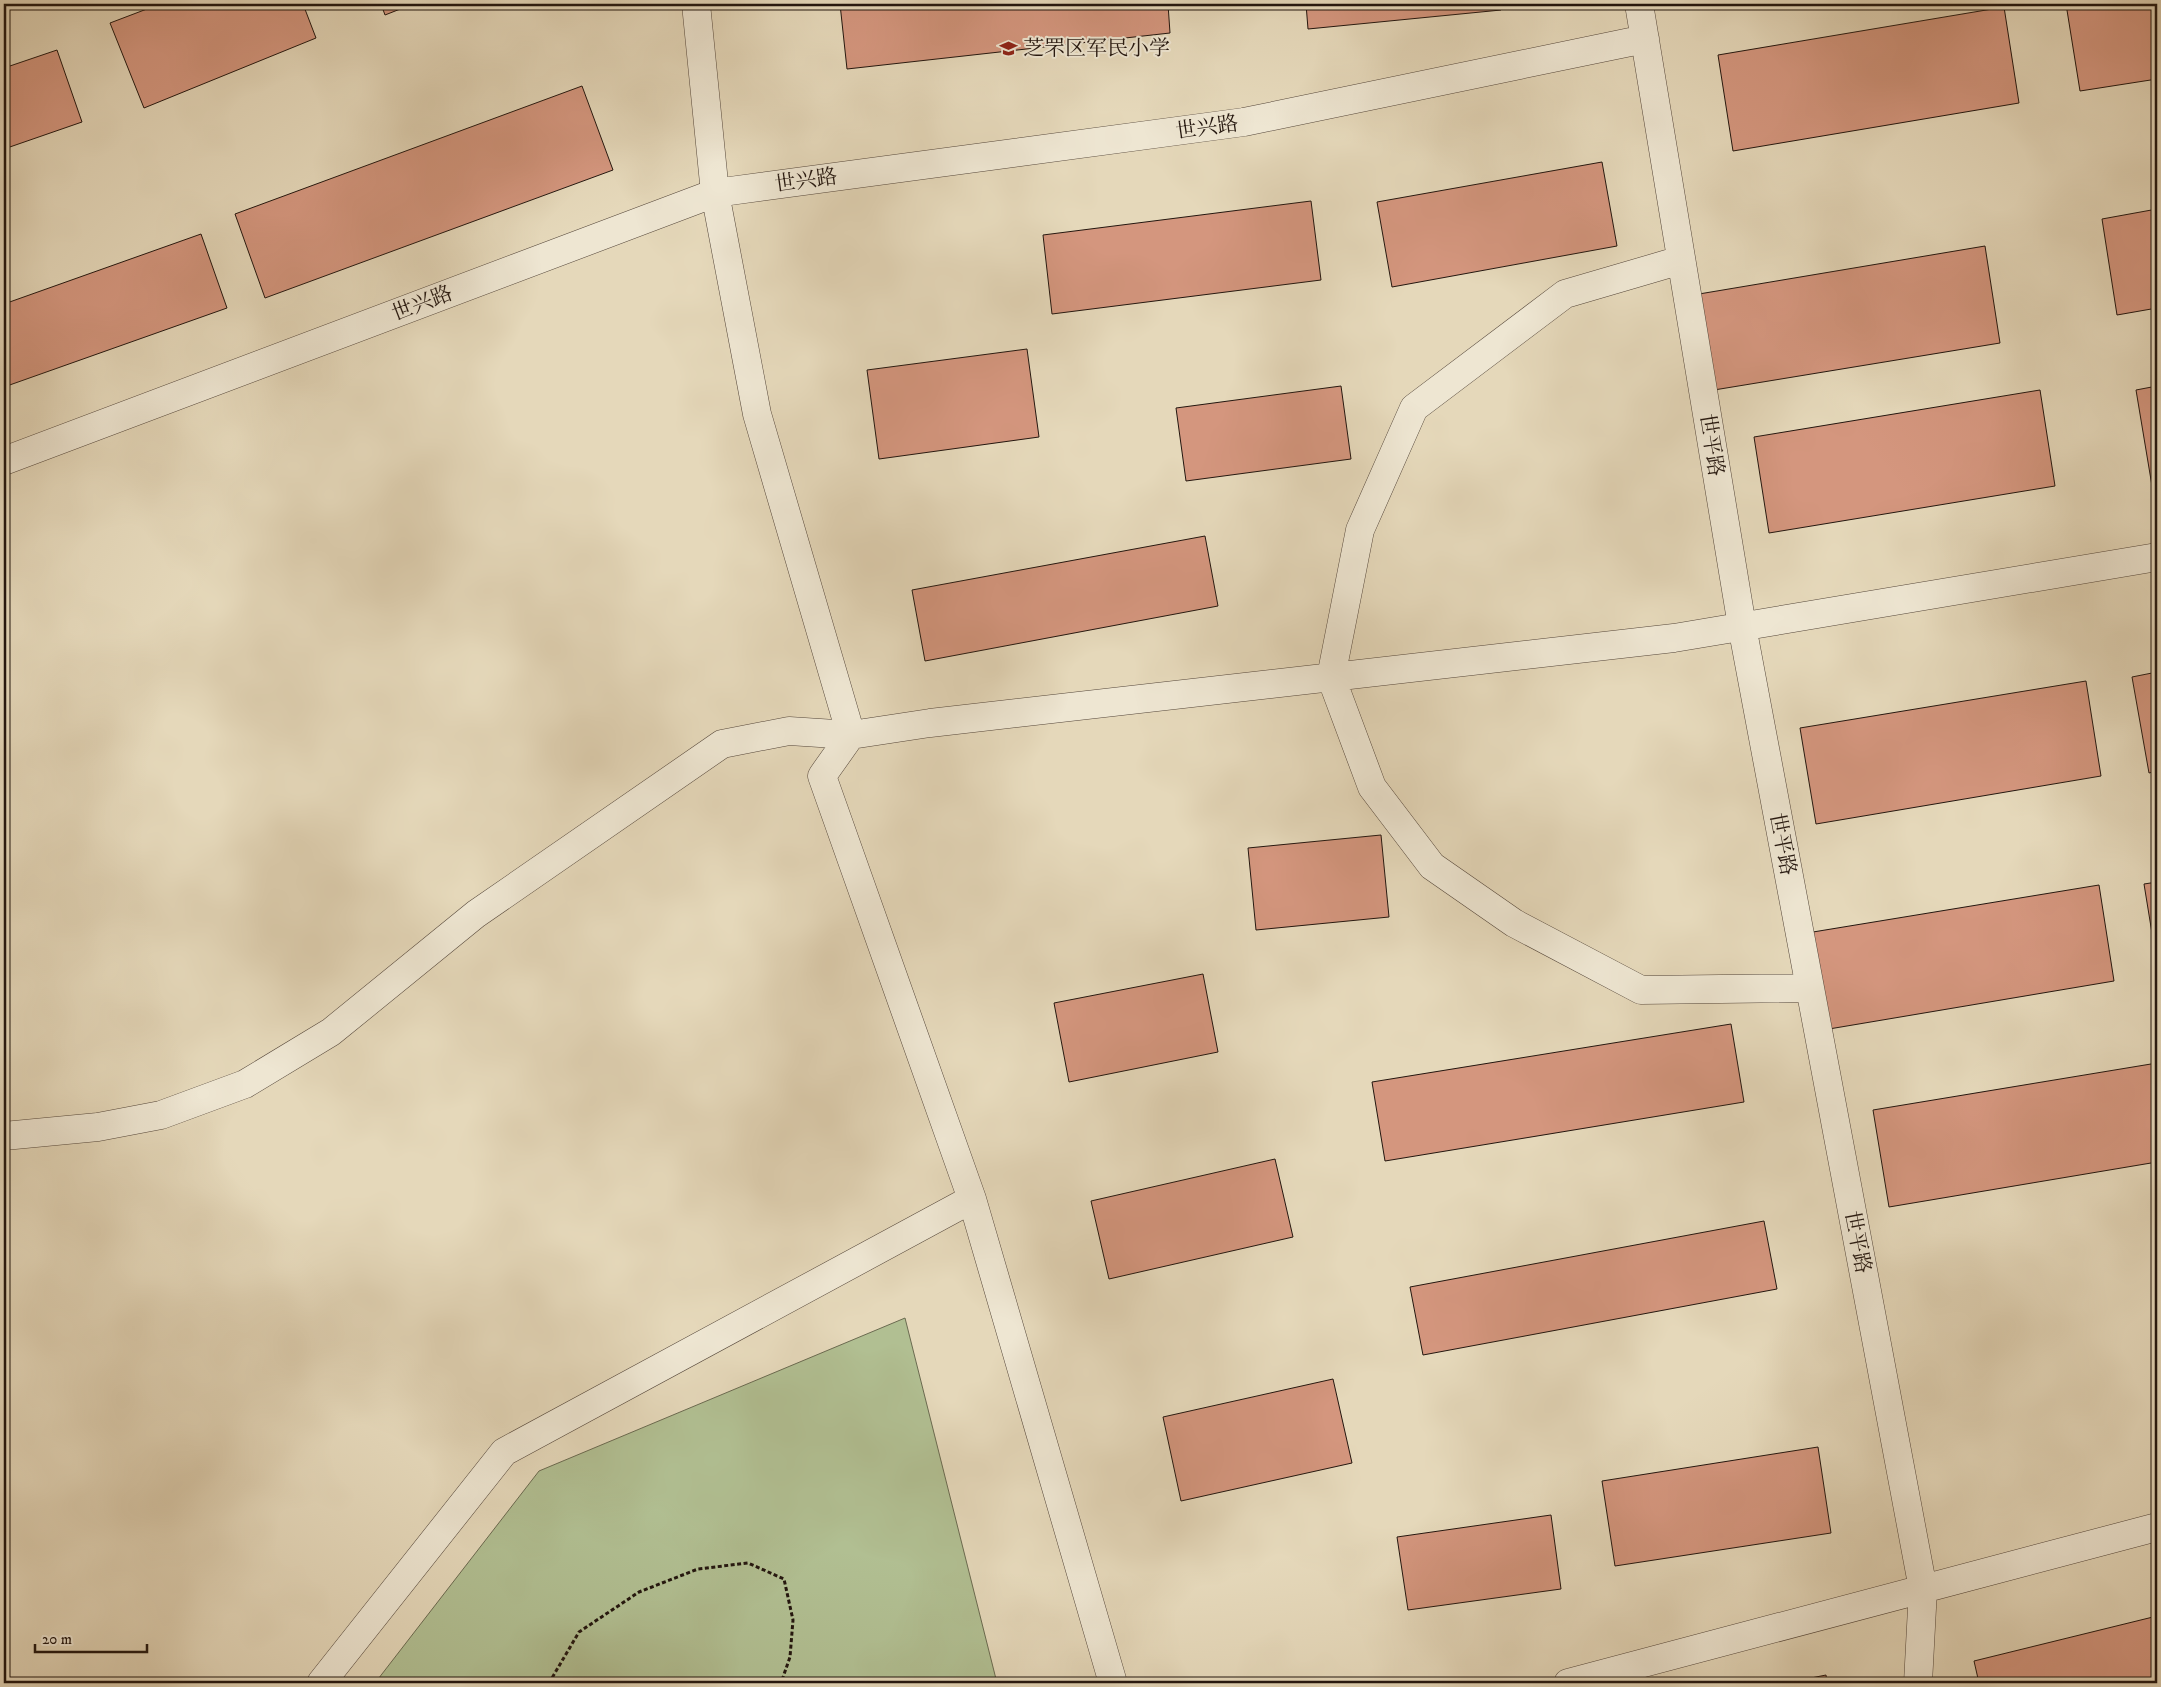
<svg xmlns="http://www.w3.org/2000/svg" width="2161" height="1687" font-family="'IM FELL DW Pica','Noto Serif SC',serif">
	<rect width="100%" height="100%" fill="#e5d8ba"/>
	<filter id="stains"><feTurbulence type="fractalNoise" baseFrequency=".004" numOctaves="4"/><feColorMatrix values="0 0 0 0 .2 0 0 0 0 .09 0 0 0 0 .02 0 0 0 .5 -.17"/></filter>
	<radialGradient id="worn" r=".72"><stop offset=".6" stop-color="#630" stop-opacity="0"/><stop offset="1" stop-color="#630" stop-opacity=".3"/></radialGradient>
	<path fill="#b1bf92" stroke="#6a6a50" d="M905 1318 997 1683H375L539 1471Z"/>
	<path fill="#d4967e" stroke="#23160f" d="M160 4H303L316 38 144 108 110 23Z
		M381 4H413L385 15Z
		M840 4H1168L1170 33 847 69Z
		M1306 4H1501V10L1308 29Z
		M2066 4H2157V79L2080 91Z
		M2004 7 2019 103 1733 151 1718 55Z
		M57 50 82 122 4 149V68Z
		M582 86 613 170 265 298 235 214Z
		M1602 162 1617 246 1392 287 1377 202Z
		M1311 201 1321 280 1052 314 1043 235Z
		M2157 209V308L2117 315 2102 219Z
		M201 234 227 308 4 387V304Z
		M1985 246 2000 343 1714 390 1699 294Z
		M1027 349 1039 437 879 459 867 370Z
		M1341 386 1351 459 1186 481 1176 408Z
		M2157 386V485L2152 486 2136 390Z
		M2040 390 2055 486 1769 533 1754 437Z
		M1205 536 1218 606 925 661 912 590Z
		M2157 672V771L2149 773 2132 677Z
		M2086 681 2101 776 1816 824 1800 728Z
		M1381 835 1389 917 1256 930 1248 848Z
		M2157 882V964L2144 884Z
		M2099 885 2114 981 1829 1029 1813 932Z
		M1203 974 1218 1052 1069 1082 1054 1003Z
		M1731 1024 1744 1102 1385 1161 1372 1082Z
		M2157 1063V1162L1889 1207 1873 1110Z
		M1275 1159 1293 1237 1109 1279 1091 1201Z
		M1764 1221 1777 1289 1423 1355 1410 1287Z
		M1333 1379 1352 1463 1181 1501 1163 1417Z
		M1818 1447 1831 1533 1615 1566 1602 1481Z
		M1551 1515 1561 1589 1408 1610 1397 1537Z
		M2157 1616V1683H1979L1974 1661Z
		M1826 1675 1827 1683H1786Z"/>
	<g fill="none" stroke-linecap="round" stroke-linejoin="round">
		<defs>
			<path id="minor" d="M696 4 715 193 757 414 851 735 822 776 972 1199 1113 1683
				M1639 4 1742 626 1923 1589 1918 1683
				M1681 260 1565 294 1414 408 1360 530 1331 677 1372 787 1432 866 1514 923 1641 990 1810 988
				M4 461 715 193 1244 122 1645 39
				M4 1136 98 1127 161 1115 245 1084 331 1032 476 914 722 744 789 731 851 735 930 723 1674 638 2157 557
				M321 1683 504 1452 972 1199
				M1568 1683 2157 1527"/>
		</defs>
		<use href="#minor" stroke="#54463a" stroke-width="29"/>
		<path stroke="#23160f" stroke-width="3" stroke-dasharray="4 2.5" stroke-linecap="butt" d="M549 1683 579 1632 639 1592 698 1569 748 1563 784 1579 793 1620 790 1657 781 1683"/>
		<use href="#minor" stroke="#eee6d2" stroke-width="28"/>
	</g>
	<defs>
		<symbol id="school-bare" viewBox="-9 -9 18 18"><path d="M0-5L7-2L0 1L-7-2ZM-4 1L0 2.5L4 1V4Q0 6-4 4Z" fill="#8f2418" stroke="#eee6d2" stroke-width="2.5" paint-order="stroke"/></symbol>
	</defs>
	<g fill-rule="evenodd">
		<use href="#school-bare" x="996" y="36" width="25" height="25"/>
	</g>
	<g text-anchor="middle" stroke-width="4" stroke-linejoin="round" paint-order="stroke">
		<g font-size="21" fill="#23160f" stroke="#eee6d2" text-anchor="start">
			<text x="1023" y="55">芝罘区军民小学</text>
		</g>
		<g font-size="21" fill="#23160f" stroke="#eee6d2">
			<text transform="translate(1207 127) rotate(-8)" y="7">世兴路</text>
			<text transform="translate(806 180) rotate(-8)" y="7">世兴路</text>
			<text transform="translate(422 303) rotate(-21)" y="7">世兴路</text>
			<text transform="translate(1712 445) rotate(81)" y="7">世平路</text>
			<text transform="translate(1783 844) rotate(79)" y="7">世平路</text>
			<text transform="translate(1858 1242) rotate(79)" y="7">世平路</text>
		</g>
	</g>
	<rect width="2161" height="1687" fill="none" stroke="#e5d8ba" stroke-width="20"/>
	<rect x="5" y="5" width="2151" height="1677" fill="none" stroke="#23160f" stroke-width="2.5"/>
	<rect x="10" y="10" width="2141" height="1667" fill="none" stroke="#23160f"/>
	<path d="M35 1644v8h112v-8" fill="none" stroke="#23160f" stroke-width="2.5"/>
	<text x="42" y="1644" font-size="15" fill="#23160f" stroke="#eee6d2" stroke-width="4" paint-order="stroke">20 m</text>
	<rect width="100%" height="100%" filter="url(#stains)"/>
	<rect width="100%" height="100%" fill="url(#worn)"/>
</svg>
